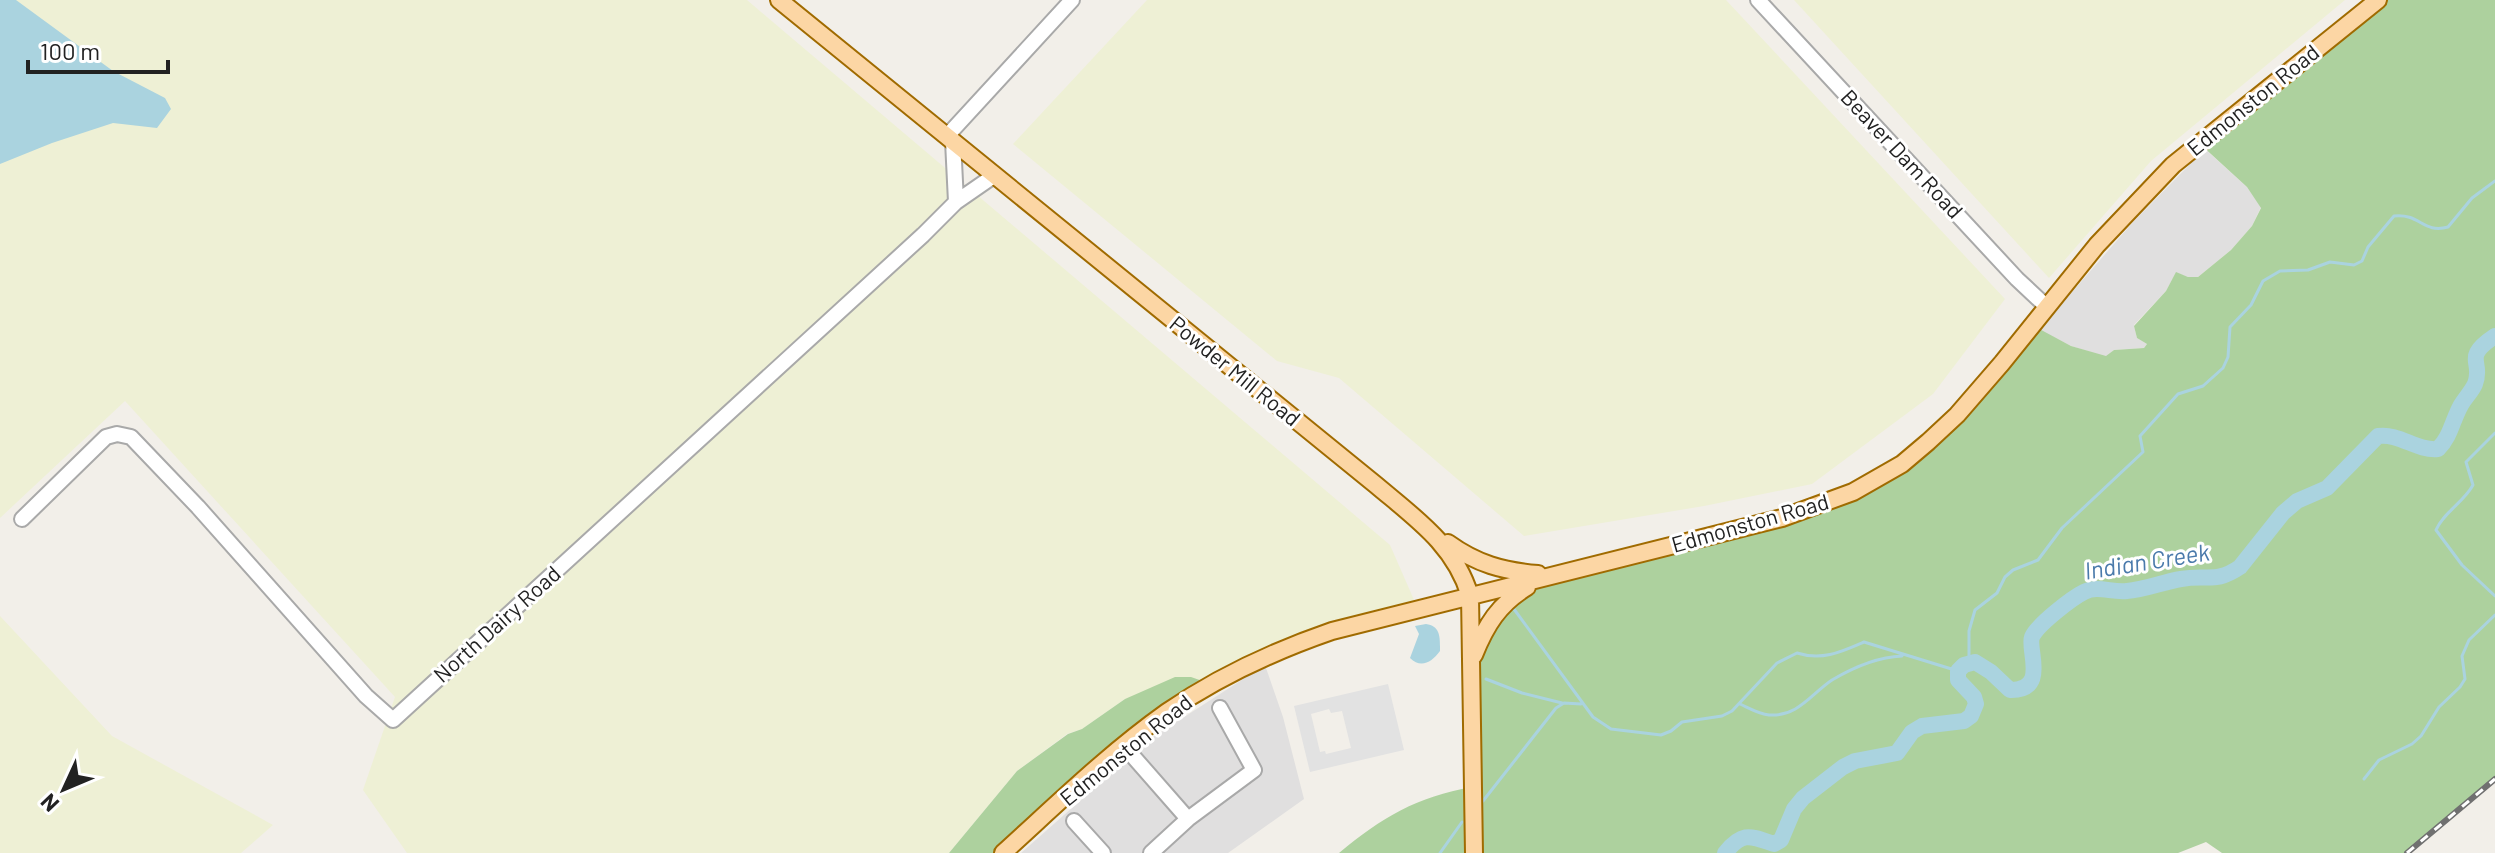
<svg xmlns="http://www.w3.org/2000/svg" width="2495" height="853" font-family="Barlow,sans-serif">
	<rect width="100%" height="100%" fill="#f2efe9"/>
	<path fill="#e0dfdf" d="M2205 149 2247 187 2261 207 2252 226 2231 250 2198 277H2188L2176 273 2166 291 2134 325 2137 338 2147 344 2144 348 2114 350 2106 357 2071 346 2039 330 2134 221Z
		M1265 665 1283 717 1304 799 1228 853H1021L1150 739Z"/>
	<path fill="#eef0d5" d="M0 0H747L1390 545 1418 609 1388 616 1211 684 1125 699 1082 729 1067 734 1017 771 949 853H407L363 790 395 697 125 401 0 518Z
		M1147 0H1726L2005 299 1933 394 1812 484 1704 506 1524 536 1339 378 1277 361 1013 144Z
		M1794 0H2345L2151 161 2049 278Z
		M0 616 112 736 273 825 241 853H0Z"/>
	<path fill="#add19e" d="M2378 0H2495V779L2407 853H2222L2206 842 2178 853H1339C1382 817 1417 797 1472 787L1471 660 1491 618 1547 575 1738 530 1901 464 2032 325 2071 346 2106 356 2114 350 2144 348 2147 344 2137 338 2134 326 2166 291 2176 272 2188 277H2198L2231 250 2252 226 2261 208 2247 187 2200 144Z
		M1175 677H1191L1211 684 1003 853H949L1017 771 1068 734 1082 729 1125 699Z"/>
	<path fill="#e2e2e2" fill-rule="evenodd" d="M1388 684 1404 750 1310 772 1294 706ZM1329 709 1331 713 1342 711 1351 748 1326 754 1325 751 1320 752 1311 714Z"/>
	<path fill="#aad3df" d="M0 0H16L113 71 165 98 171 109 157 128 113 123 52 143 0 164Z
		M1426 624C1441 626 1440 638 1440 651 1432 662 1421 669 1410 658L1419 634 1415 626Z"/>
	<g fill="none" stroke-linecap="round" stroke-linejoin="round">
		<path stroke="#aad3df" stroke-width="3" d="M2495 433 2466 462 2473 485C2464 502 2443 513 2436 530L2462 565 2495 596
			M1511 605 1593 717 1611 729 1661 735 1671 731 1682 722 1722 716 1732 711 1777 663 1797 653C1822 661 1841 652 1864 642L1958 671
			M1969 662V631L1975 610 1997 593 2005 577 2013 570 2038 560 2062 528 2143 452 2140 436 2178 394 2203 386 2223 368 2228 357 2230 327 2251 305 2263 281 2280 271 2308 270 2330 262 2354 265 2362 261 2368 247 2394 216C2420 213 2423 234 2448 227L2472 198 2495 181
			M1486 679 1522 693 1562 703
			M1740 704C1749 708 1759 714 1769 715 1798 717 1811 694 1832 680 1854 667 1877 657 1902 656
			M2364 779 2379 760 2412 744 2421 736 2439 707 2460 687 2465 679 2462 656 2469 640 2495 615
			M1483 801 1556 708 1564 703 1581 704
			M1440 853 1462 822"/>
		<path stroke="#aad3df" stroke-width="16" d="M1725 853C1743 831 1750 836 1774 844L1781 840 1794 809 1803 798 1843 767 1855 761 1897 753 1912 732 1922 726 1964 721 1971 716 1976 704 1974 697 1958 680V671L1964 665 1975 662 1991 672 2010 690C2049 691 2027 649 2032 637 2037 625 2072 598 2084 592 2098 585 2112 593 2127 591 2144 590 2163 582 2181 579 2208 574 2215 584 2240 567L2283 513 2297 501 2327 488 2378 436C2400 433 2416 451 2438 449 2451 436 2452 421 2461 405 2465 398 2472 391 2475 384 2484 360 2461 359 2495 336"/>
		<defs>
			<path id="minor" d="M1758 0 2017 279 2047 307
				M947 136 1072 0
				M953 141 956 202
				M22 519 106 437 117 434 131 437 198 507 366 696 393 720 923 235 956 202 995 175
				M1124 746 1188 819
				M1074 821 1103 853
				M1151 853 1188 819 1254 770 1220 708"/>
			<path id="major" d="M779 0 1376 485C1415 518 1455 545 1470 596L1474 853
				M1448 543C1477 564 1503 571 1538 574
				M1474 655C1486 625 1499 604 1527 587
				M1003 853C1056 805 1108 754 1167 712 1218 677 1274 651 1332 631L1782 518 1853 492 1902 464 1928 442 1957 415 2002 363 2097 245 2173 165 2378 0"/>
		</defs>
		<use href="#minor" stroke="#a9a9a9" stroke-width="18"/>
		<use href="#major" stroke="#a06b00" stroke-width="20"/>
		<use href="#minor" stroke="#fff" stroke-width="14"/>
		<use href="#major" stroke="#fcd6a4" stroke-width="16"/>
		<defs>
			<path id="rail" d="M2407 853 2495 779"/>
		</defs>
		<use href="#rail" stroke="#707070" stroke-width="6"/>
		<use href="#rail" stroke="#fff" stroke-width="3" stroke-dasharray="9" stroke-linecap="butt"/>
	</g>
	<g text-anchor="middle" stroke-width="6" stroke-linejoin="round" paint-order="stroke">
		<g font-size="22" fill="#222" stroke="#fff">
			<text transform="translate(2253 100) rotate(-39)" y="8">Edmonston Road</text>
			<text transform="translate(1902 154) rotate(47)" y="8">Beaver Dam Road</text>
			<text transform="translate(1235 371) rotate(39)" y="8">Powder Mill Road</text>
			<text transform="translate(1750 523) rotate(-16)" y="8">Edmonston Road</text>
			<text transform="translate(497 624) rotate(-42)" y="8">North Dairy Road</text>
			<text transform="translate(1126 750) rotate(-39)" y="8">Edmonston Road</text>
		</g>
		<g font-size="24" font-style="italic" fill="#4a7aab" stroke="#fff">
			<text transform="translate(2147 562) rotate(-9)" y="8">Indian Creek</text>
		</g>
	</g>
	<g transform="translate(64 789) rotate(226)" stroke="#ffffff" stroke-width="6" paint-order="stroke">
	<path d="M0-6L14 30L0 20L-14 30Z" fill="#222222"/>
	<text y="-12" font-size="22" font-weight="bold" text-anchor="middle" fill="#222222">N</text>
	</g>
	<path d="M28 60v12h140v-12" fill="none" stroke="#222222" stroke-width="4"/>
	<text x="40" y="60" font-size="24" fill="#222222" stroke="#ffffff" stroke-width="6" paint-order="stroke">100 m</text>
</svg>
